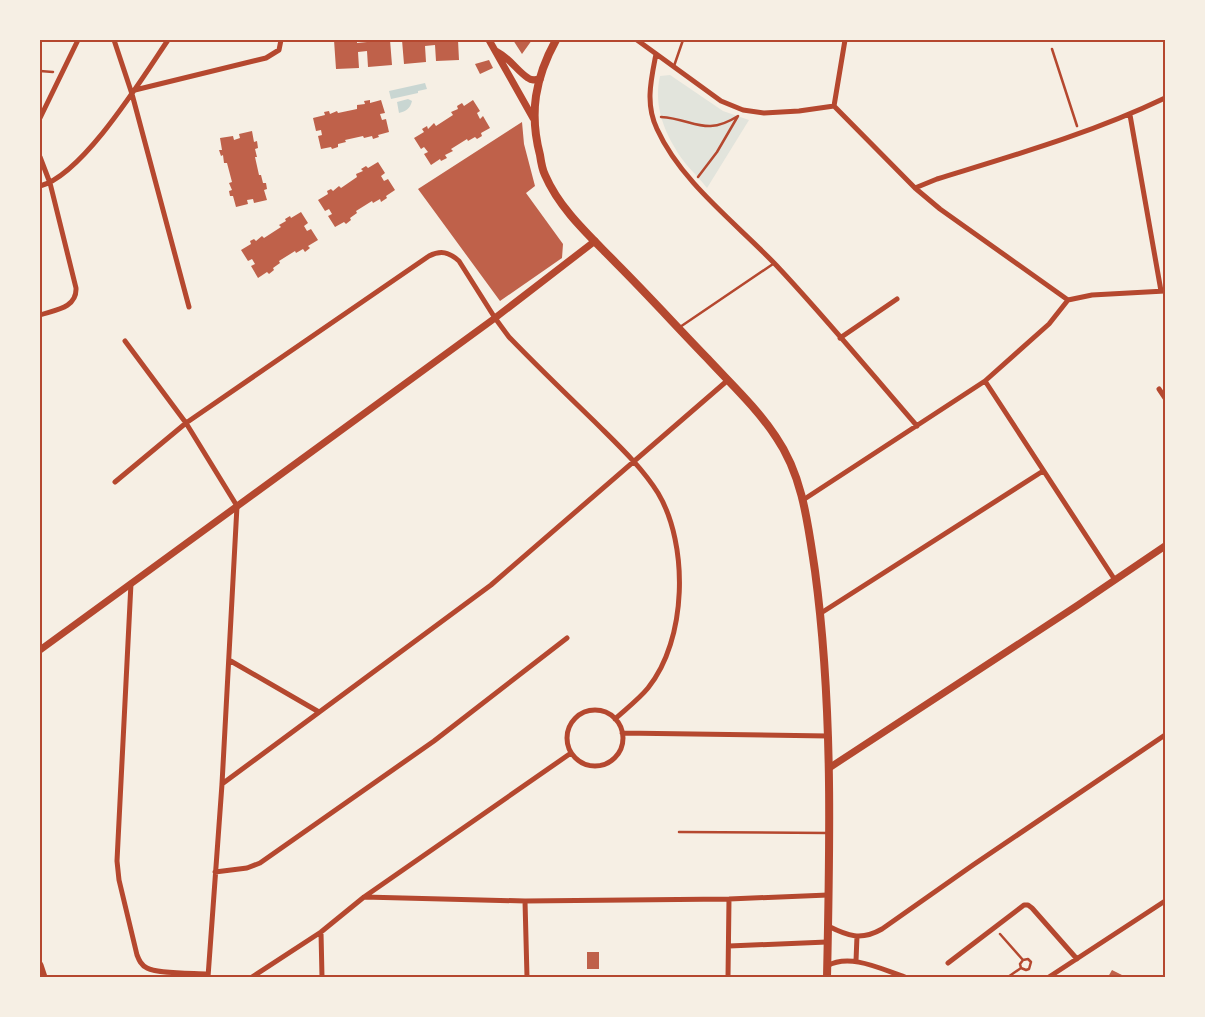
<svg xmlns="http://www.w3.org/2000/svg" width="1205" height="1017" font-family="Jost,sans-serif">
	<rect width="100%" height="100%" fill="#f6efe4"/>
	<path fill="#e2e4dc" d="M670 75 723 111 749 120 707 188C697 175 682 162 675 148 662 126 654 102 660 76Z"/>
	<path fill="#c9d6d2" d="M425 83 427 89 418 91V93L391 99 389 91Z
		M408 99 412 101C410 109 406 111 399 113L397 102Z"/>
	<path fill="#bf614a" d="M334 40H357V43L367 42V40H390L392 65 368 67 367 51 358 52 359 68 336 69Z
		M402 40H458L459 60 436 61 435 45 425 46 426 62 404 64Z
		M513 40H532L522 54Z
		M489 60 493 68 480 74 475 64Z
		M370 100V103L381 100 385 113 380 114 382 120 386 119 389 132 378 135 379 137 373 139 372 136 364 138 363 136 345 140 346 142 338 144V147L332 149 331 147 321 149 318 136 322 135 321 130 316 131 313 118 325 115 324 112 329 111 330 114 337 111 338 113 357 109V105L365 104 364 101Z
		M473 100 480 111 477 113 480 119 483 116 490 128 481 133 482 136 477 139 475 137 468 141 467 139 451 149 453 151 445 155 447 158 441 161 440 159 431 165 424 154 428 152 424 147 421 149 414 138 424 132 422 129 427 126 428 129 434 123 436 126 453 115 451 112 458 109 457 106 462 103 464 106Z
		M522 122 524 144 535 186 526 193 563 244 562 258 500 301 418 189Z
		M252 131 254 142 257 141 258 148 255 149 257 157H255L259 175H261L263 183H266L267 189 264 190 267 200 254 203 253 199 247 200 248 204 236 207 233 196H230L229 191 232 190 229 183 232 182 227 163H224L223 155 221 156 219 150H222L220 138 233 136 234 140 240 138 239 134Z
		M378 162 385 173 381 176 384 181 388 179 395 190 386 196 387 198 381 202 380 199 373 203 372 201 356 211 357 213 350 218 351 220 346 224 344 222 335 227 328 216 332 214 329 209 325 211 318 200 328 194 327 191 331 189 333 191 339 186 341 188 357 177 356 174 363 171 361 169 366 166 368 168Z
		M301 212 308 223 304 226 307 231 311 229 318 240 308 246 310 248 305 252 303 249 296 253 295 251 279 261 280 263 273 268 274 270 269 274 267 272 258 278 251 266 255 264 252 259 248 261 241 250 251 244 250 241 254 239 256 241 262 236 264 238 281 227 279 225 286 221 285 219 290 216 291 218Z
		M587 952H599V969H587Z
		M1112 970 1126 977H1108Z"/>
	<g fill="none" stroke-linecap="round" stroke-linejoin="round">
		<path stroke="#b5482f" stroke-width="2.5" d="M1052 49 1077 126
			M40 71 53 72
			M661 117C694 119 705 137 738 116L717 152 698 177
			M1000 934 1023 960
			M1008 977 1021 968 1020 964 1023 960 1028 959 1031 962 1029 969 1026 970 1021 968"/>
		<path stroke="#b5482f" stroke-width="2.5" d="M674 66 683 40
			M680 327 773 264
			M679 832 828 833"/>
		<path stroke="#b5482f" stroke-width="5" d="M114 40 132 94 189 307
			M637 40 721 101 743 110 764 113 799 111 834 106
			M656 54C651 80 645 104 657 129 681 182 736 223 776 265 825 317 870 372 917 426
			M135 90 266 58 279 50 281 40
			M834 106 915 188 940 209 1068 300 1092 295 1165 291
			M834 106 845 40
			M1130 115 1161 291
			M40 118 78 40
			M40 157 50 183 76 288C77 308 55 310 40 315
			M40 186C83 175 143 77 168 40
			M915 188 937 179C1015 155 1092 133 1165 98
			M840 338 897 299
			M125 341 186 423 237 506 222 784 208 977
			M985 381 1115 580
			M1159 389 1165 398
			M115 482 186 423 429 256C441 250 449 252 459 261L495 318 509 337C537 366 566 394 595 422 617 444 641 466 658 493 689 545 687 640 648 688 639 699 626 709 615 719
			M803 500 985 381 1049 324 1068 300
			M131 583 117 861 119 880 137 955C139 960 141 965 147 968 158 974 193 973 208 974
			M821 613 1043 471
			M229 660 319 712
			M567 738a28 28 0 1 1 56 0a28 28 0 1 1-56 0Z
			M622 733 828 736
			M222 784 491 585 728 380
			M215 872 247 868 260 863 434 741 567 638
			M364 897 525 901 729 899 828 895
			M525 901 527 977
			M828 926C848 936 861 941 882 929L973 865 1165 735
			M321 932 322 977
			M729 946 827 942
			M856 961 857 936
			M948 963 1024 905H1028L1032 908 1077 959
			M827 966C850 953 881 969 905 977
			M252 977 321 932 364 897 571 753
			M728 977 729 899
			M1049 977 1165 901"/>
		<path stroke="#b5482f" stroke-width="7" d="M489 40 533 118
			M496 51C511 59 516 70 528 78 532 81 535 80 540 79
			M40 650 495 318 595 241
			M829 768 1078 605 1165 546
			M40 965 44 977"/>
		<path stroke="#b5482f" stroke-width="8" d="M556 40C535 78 529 113 540 155 541 162 542 169 545 175 560 210 591 237 617 264 648 295 677 327 707 358 731 384 757 408 776 437 803 476 808 525 815 571 833 705 830 842 827 977"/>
	</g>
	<rect width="1205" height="1017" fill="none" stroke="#f6efe4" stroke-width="82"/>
	<rect x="41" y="41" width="1123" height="935" fill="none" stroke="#b5482f" stroke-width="2"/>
</svg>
